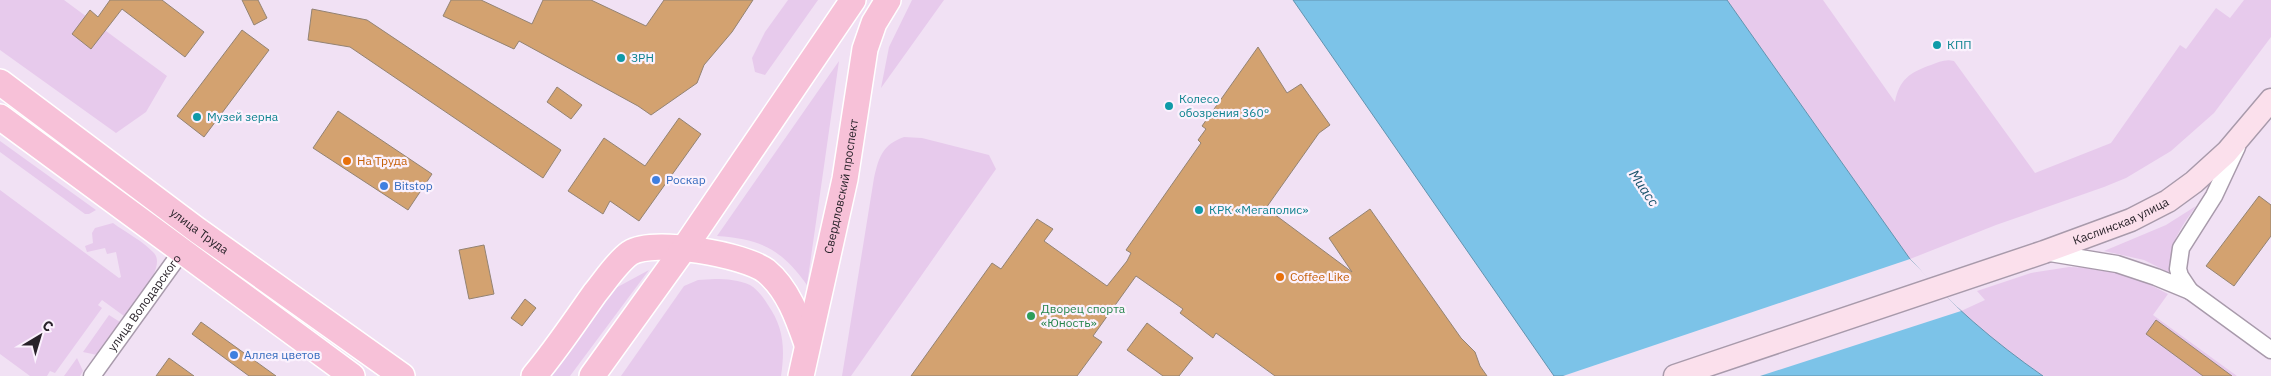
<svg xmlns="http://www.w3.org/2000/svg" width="2271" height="376" font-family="'IBM Plex Sans',sans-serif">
	<rect width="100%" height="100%" fill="#f1e1f4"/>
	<path fill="#e7caec" d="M0 0H64L167 76 146 112 116 133 0 50Z
		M788 0H818L765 75 755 72 752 58 765 32Z
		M912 0H944L881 88 889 47Z
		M1727 0H1823L1895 102C1899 80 1910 72 1931 65 1939 62 1945 59 1954 61L2035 173 2111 143 2180 45 2186 49 2216 8 2230 18 2244 0H2271V37L2214 113 2171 151 2126 178 2104 187 1996 225 1910 259Z
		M839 61 807 285C781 249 761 239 717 236Z
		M904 137 922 138 989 155 996 169 851 376H842L874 178C879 157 882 145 904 137Z
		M0 141 96 210 89 214H85L0 152Z
		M0 190 119 278 121 277 116 252 107 254 105 248 87 252 85 246 93 243 92 233 95 228 113 223C125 232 143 241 154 253 167 268 134 303 124 316L102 300 98 305 102 308 55 373 50 371 47 376H30L0 354Z
		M2196 206C2181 228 2166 246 2172 274L2144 260 2104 251 2166 225Z
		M2069 267C2105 267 2136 276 2168 294L2153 315 2237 376H2043L2002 347 1961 311 1985 300 1977 291 2031 273Z
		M649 270 570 376H550L612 290Z
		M715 279C727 279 739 280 750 285 757 289 764 298 768 305 784 328 785 349 781 376H621L684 286 698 280Z
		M109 315 120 322 97 355 83 352Z
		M77 358 83 371 80 376H64Z"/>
	<path fill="#7cc3e8" stroke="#6393af" d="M1293 0H1727L1910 259C1950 304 1994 342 2043 376H1554Z"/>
	<path fill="#f1e1f4" d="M1910 259 1961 311 1760 376H1563Z"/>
	<path fill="#d3a270" stroke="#938373" d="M110 0H162L204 32 185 57 122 9 91 49 72 34 90 10 98 17Z
		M242 0H258L267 18 254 25Z
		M451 0H481L532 24 543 0H591L646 26 664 0H753L732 32 704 65 697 83 651 115 638 106 519 41 514 49 443 16Z
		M312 9 367 20 561 150 543 178 350 47 308 40Z
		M242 30 269 50 204 137 177 116Z
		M1258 47 1287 93 1301 84 1330 125 1319 133 1266 208 1352 272 1329 238 1370 209 1461 338 1475 352 1480 366 1487 376H1275L1216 333 1213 338 1180 313 1183 309 1136 276 1093 336 1102 342 1077 376H911L992 263 1001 269 1037 219 1053 229 1044 241 1107 286 1127 261 1131 253 1126 250 1201 143 1198 140 1206 129 1202 126Z
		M557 87 582 105 571 119 547 102Z
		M338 111 432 174 408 210 313 148Z
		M679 118 701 134 639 221 610 201 603 214 568 191 604 138 645 166Z
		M2259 196 2271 205V236L2234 286 2206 266Z
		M484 245 494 294 469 299 459 250Z
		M525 299 536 308 522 326 511 318Z
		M2156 320 2232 376H2203L2146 334Z
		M201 322 276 376H249L192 334Z
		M1147 323 1193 358 1179 376H1163L1127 350Z
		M169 358 194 376H156Z"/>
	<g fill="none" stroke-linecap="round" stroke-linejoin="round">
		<defs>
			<g id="minor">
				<path d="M2044 252 2117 264 2156 277 2190 291 2180 276 2178 269 2181 248 2214 196 2237 147"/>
				<path d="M2190 291 2271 350"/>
				<path id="s1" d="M92 376 187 244"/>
			</g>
			<g id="secondary">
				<path id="s2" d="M1675 376 2044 252 2131 220 2168 201 2194 182 2227 152 2271 100"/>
			</g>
			<g id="primary">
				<path id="s3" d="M0 82 197 230 402 376"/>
				<path d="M0 117 352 376"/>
				<path d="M534 376C556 350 575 321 595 293 605 281 617 262 630 253 654 238 745 255 766 271 788 289 798 318 807 344"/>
				<path d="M592 376 685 247 853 0"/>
				<path id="s4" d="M801 376 845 179 865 49 874 23 888 0"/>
			</g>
		</defs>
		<use href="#minor" stroke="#a89aab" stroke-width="19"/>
		<use href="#secondary" stroke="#a89aab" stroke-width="25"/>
		<use href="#primary" stroke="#fff" stroke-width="28"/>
		<use href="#minor" stroke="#fff" stroke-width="16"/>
		<use href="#secondary" stroke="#fbe0ec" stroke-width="22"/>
		<use href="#primary" stroke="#f7c1d8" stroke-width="25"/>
	</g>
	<g fill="#0f9aa8" stroke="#fbf1fd" stroke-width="2">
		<circle cx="1937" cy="45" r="5"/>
		<circle cx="621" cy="58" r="5"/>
		<circle cx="1169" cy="106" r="5"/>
		<circle cx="197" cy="117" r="5"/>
		<circle cx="1199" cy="210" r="5"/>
	</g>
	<g fill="#e8710a" stroke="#fbf1fd" stroke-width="2">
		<circle cx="347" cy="161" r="5"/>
		<circle cx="1280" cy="277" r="5"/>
	</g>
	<g fill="#3f7fe0" stroke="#fbf1fd" stroke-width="2">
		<circle cx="656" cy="180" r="5"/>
		<circle cx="384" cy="186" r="5"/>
		<circle cx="234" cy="355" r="5"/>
	</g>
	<circle fill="#2e9e5b" stroke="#fbf1fd" stroke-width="2" cx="1031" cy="316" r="5"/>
	<g text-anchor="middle" stroke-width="4.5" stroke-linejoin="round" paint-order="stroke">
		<g font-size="12" fill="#0d838f" stroke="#fbf1fd" text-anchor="start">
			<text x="1947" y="49">КПП</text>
			<text x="631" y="62">ЗРН</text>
			<text x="1179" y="103">Колесо<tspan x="1179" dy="14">обозрения 360°</tspan></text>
			<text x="207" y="121">Музей зерна</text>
			<text x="1209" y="214">КРК «Мегаполис»</text>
		</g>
		<g font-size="12" fill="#c56008" stroke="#fbf1fd" text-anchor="start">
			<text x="357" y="165">На Труда</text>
			<text x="1290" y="281">Coffee Like</text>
		</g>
		<g font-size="12" fill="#366cbe" stroke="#fbf1fd" text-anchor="start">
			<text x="666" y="184">Роскар</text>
			<text x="394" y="190">Bitstop</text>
			<text x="244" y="359">Аллея цветов</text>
		</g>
		<g font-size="12" fill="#282229" stroke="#fbf1fd">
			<text dy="4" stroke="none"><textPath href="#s4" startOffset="194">Свердловский проспект</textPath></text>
			<text dy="4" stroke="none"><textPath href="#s2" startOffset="472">Каслинская улица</textPath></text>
			<text dy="4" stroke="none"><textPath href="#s3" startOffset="249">улица Труда</textPath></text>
			<text dy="4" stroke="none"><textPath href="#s1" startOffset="90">улица Володарского</textPath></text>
		</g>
		<g font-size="12" fill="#27864d" stroke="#fbf1fd" text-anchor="start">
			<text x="1041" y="313">Дворец спорта<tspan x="1041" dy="14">«Юность»</tspan></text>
		</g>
		<g font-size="14" font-style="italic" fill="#1b546d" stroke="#fbf1fd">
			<text transform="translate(1644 188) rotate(56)" y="5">Миасс</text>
		</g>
	</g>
	<g transform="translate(40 336) rotate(38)" stroke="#fbf1fd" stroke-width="4" paint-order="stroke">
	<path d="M0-4L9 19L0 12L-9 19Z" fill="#282229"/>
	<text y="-8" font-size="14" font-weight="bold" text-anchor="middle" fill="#282229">С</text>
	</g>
</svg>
